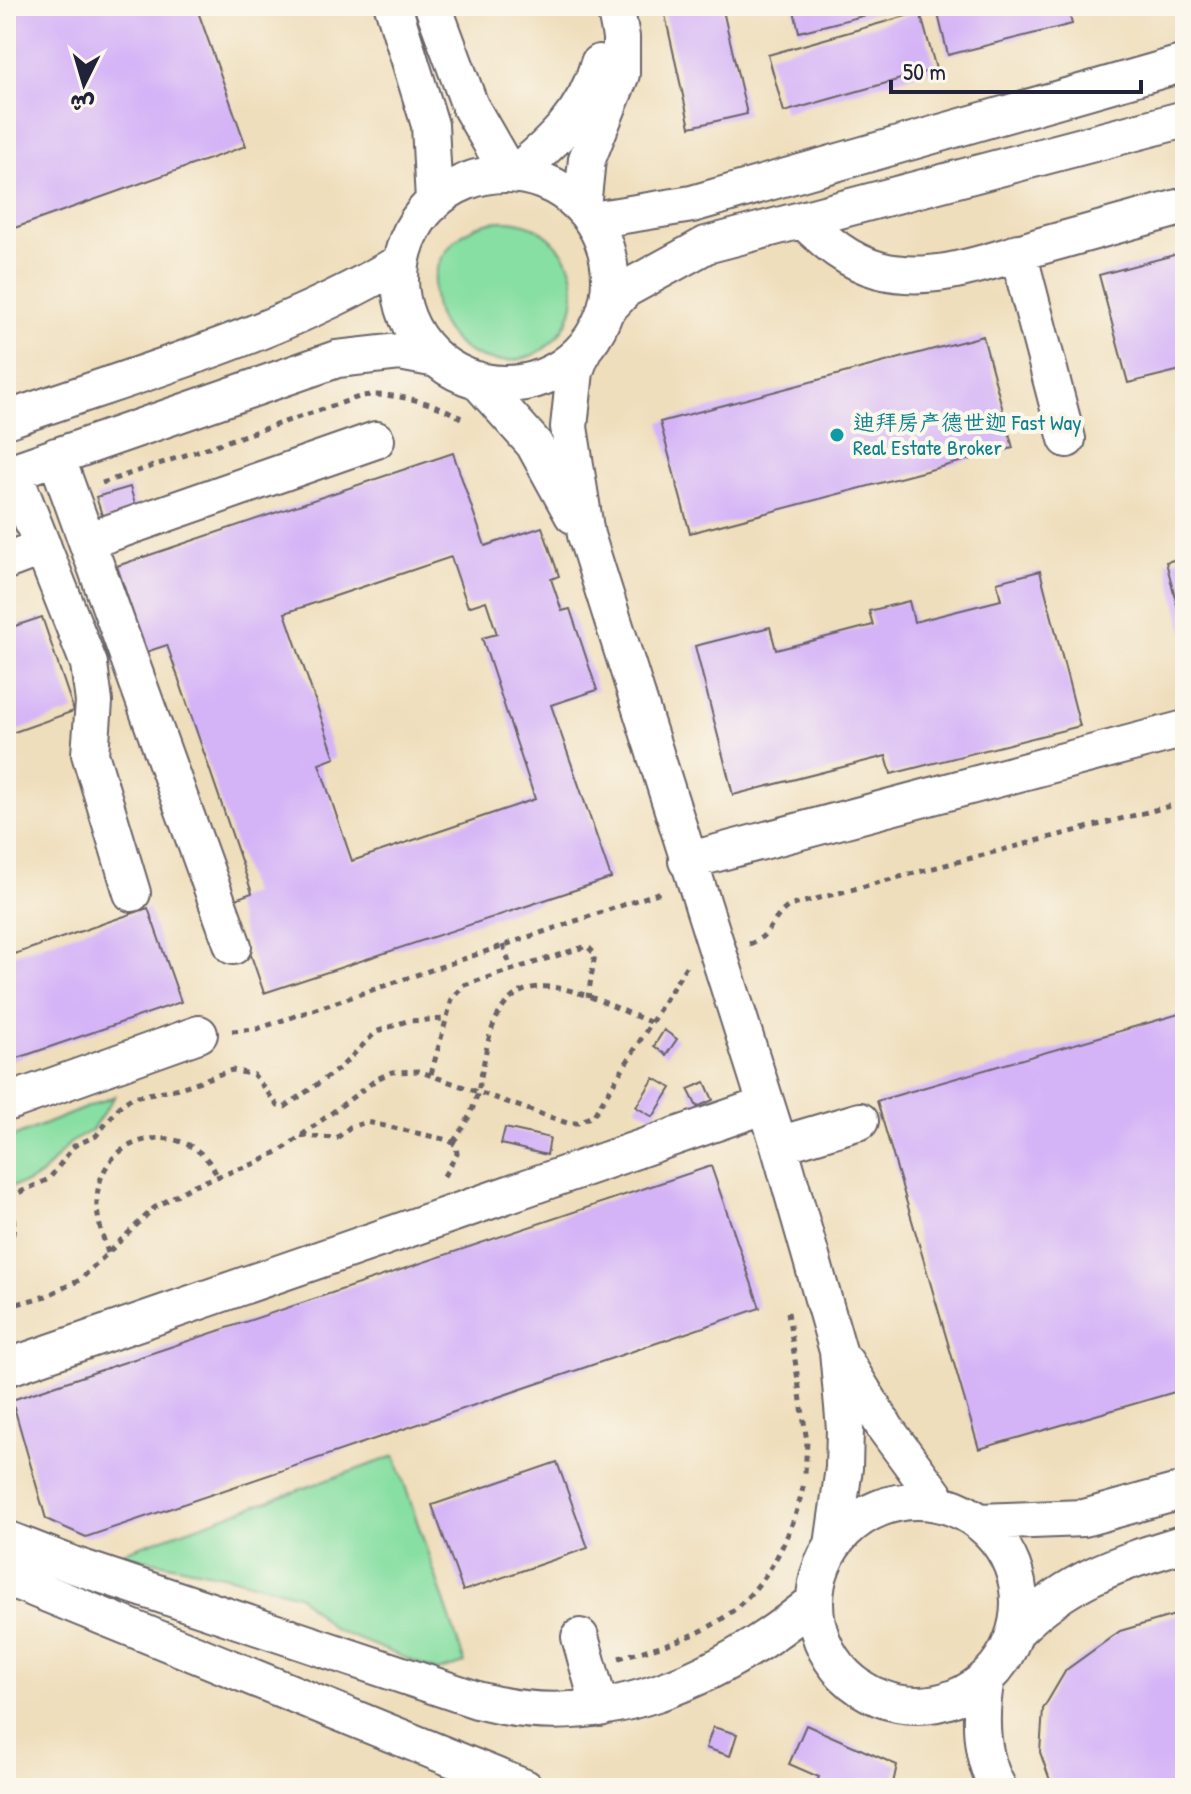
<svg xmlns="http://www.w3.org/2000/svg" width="1191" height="1794" font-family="'Patrick Hand','Playpen Sans Arabic','LXGW WenKai TC',sans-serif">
	<rect width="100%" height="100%" fill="#fbf7ec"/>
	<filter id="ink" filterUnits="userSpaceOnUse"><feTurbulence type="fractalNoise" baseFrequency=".0125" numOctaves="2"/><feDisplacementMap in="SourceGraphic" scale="16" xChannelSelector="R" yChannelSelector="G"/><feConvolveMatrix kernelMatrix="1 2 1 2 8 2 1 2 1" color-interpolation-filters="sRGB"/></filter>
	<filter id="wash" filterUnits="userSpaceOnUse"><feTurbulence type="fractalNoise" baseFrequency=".006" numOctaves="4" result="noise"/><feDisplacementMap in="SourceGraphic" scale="32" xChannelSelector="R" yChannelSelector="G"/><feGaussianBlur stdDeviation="1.8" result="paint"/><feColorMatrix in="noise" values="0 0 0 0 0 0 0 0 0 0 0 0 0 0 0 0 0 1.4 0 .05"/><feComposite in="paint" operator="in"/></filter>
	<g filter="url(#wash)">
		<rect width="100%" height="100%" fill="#efdebc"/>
		<path fill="#88dfa3" stroke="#55806f" stroke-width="2" d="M434 291a70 70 0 1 1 140 0a70 70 0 1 1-140 0Z
			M115 1096 92 1130 70 1143 41 1175 26 1183 6 1187V1140Z
			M395 1456 465 1663 437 1671 333 1629 298 1595 227 1576 118 1554Z"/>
		<g id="blocks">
			<path fill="#d4b3f7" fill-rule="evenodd" d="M6 6H196L246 146 6 231Z
				M663 6H722L747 114 690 127Z
				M793 6H898V7L799 32Z
				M936 6H1067L1072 24 948 55Z
				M920 12 936 69 784 112 768 55Z
				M1185 252V369L1128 383 1099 275Z
				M983 336 1013 448 690 533 660 422Z
				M453 453 485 546 542 527 559 576 551 579 562 611 570 609 597 690 551 705 611 878 264 993 232 900 252 893 167 645 146 652 117 566ZM451 557 468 607 486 601 497 634 482 638 535 799 352 861 319 764 335 758 285 613Z
				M130 487 137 511 104 521 96 497Z
				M1185 557V632H1184L1166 562Z
				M1040 571 1080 726 891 774 886 756 733 795 695 646 770 627 776 650 873 625 869 611 909 601 914 622 1001 600 997 582Z
				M42 617 74 711 6 735V629Z
				M148 908 181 1002 6 1062V957Z
				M1179 1014 1185 1034V1389L979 1449 877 1101Z
				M664 1030 677 1039 666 1055 654 1046Z
				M654 1078 671 1088 653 1117 636 1107Z
				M705 1082 713 1100 697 1107 688 1089Z
				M505 1128 550 1138 547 1155 501 1144Z
				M711 1166 760 1308 86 1537 46 1519 12 1400Z
				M557 1462 588 1548 463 1591 432 1505Z
				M1185 1612V1788H1059L1051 1783 1040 1752 1043 1709 1066 1670 1120 1631Z
				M806 1725 897 1765 892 1788H814L819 1777 789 1764Z
				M713 1727 737 1734 730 1756 706 1748Z"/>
		</g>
	</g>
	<g filter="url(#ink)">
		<use href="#blocks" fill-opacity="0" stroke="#6a6468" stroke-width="2"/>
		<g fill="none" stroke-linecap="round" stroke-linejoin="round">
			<defs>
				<path id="minor" d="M393 6 430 125 434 201
					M433 6 470 106 509 174
					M514 174C552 144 586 112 599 63
					M400 279a105 105 0 1 1 210 0a105 105 0 1 1-210 0Z
					M582 207 587 159 621 74V37L615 6
					M593 220 692 204 1185 63
					M803 220C826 242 847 261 879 270 935 285 995 259 1048 244 1094 231 1139 219 1185 206
					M1018 252 1067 439
					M605 311 626 289 706 245 1185 119
					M583 350 575 371 569 427 586 535 779 1145 838 1351 845 1429 844 1468 833 1545
					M477 380 534 444 573 515
					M6 420C139 373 280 335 401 262
					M56 456 233 946
					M13 472 89 664 94 702 90 754 132 893
					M6 474 337 359 400 352 437 359
					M87 541 376 440
					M6 561 43 547
					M687 861 1185 729
					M6 1103 199 1034
					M779 1145 860 1121
					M845 1362 886 1429 941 1504
					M6 1368 766 1105
					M815 1603a102 102 0 1 1 204 0a102 102 0 1 1-204 0Z
					M979 1522 1084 1518 1185 1490
					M6 1539 73 1565 477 1700C601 1735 721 1679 815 1601
					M6 1577 525 1788
					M1016 1631C1068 1579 1116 1564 1185 1543
					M580 1637 600 1708
					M986 1678C979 1716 979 1754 998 1788"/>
			</defs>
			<use href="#minor" stroke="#6a6468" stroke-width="40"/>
			<path stroke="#6a6468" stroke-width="5" stroke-dasharray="6 6" stroke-linecap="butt" d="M102 483 362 396C392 392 435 402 461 418
				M749 944C771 937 771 918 789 906L1185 802
				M503 945 511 968
				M232 1031 257 1029 664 891
				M431 1074 452 999 464 985 587 946 595 954 588 997
				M301 1136 337 1138 350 1127 367 1122 448 1140 456 1145 457 1154 441 1181
				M453 1142C478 1109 478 1090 486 1051 507 946 583 995 650 1022
				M108 1253C101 1231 93 1209 99 1185 113 1127 195 1122 217 1176
				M6 1271 14 1227 12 1196 49 1179 74 1146 96 1136 121 1105 133 1097 180 1088 232 1070 254 1075 278 1106 285 1107 340 1068 376 1032 407 1021 447 1019
				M6 1307 46 1296 80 1280 154 1208 194 1185 259 1162 286 1147 377 1079 392 1072 418 1071 567 1123H578L594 1115 687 965
				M788 1312 807 1442 805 1473
				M619 1658C642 1651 667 1645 690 1636 755 1610 790 1548 804 1483"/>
			<use href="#minor" stroke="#fff" stroke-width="36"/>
		</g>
	</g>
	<circle fill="#0f9aa8" stroke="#fbf7ec" stroke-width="3" cx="837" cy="435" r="8"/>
	<g text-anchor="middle" stroke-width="8" stroke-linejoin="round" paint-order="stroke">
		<g font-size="22" fill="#0d838f" stroke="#fbf7ec" text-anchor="start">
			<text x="853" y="430">迪拜房产德世迦 Fast Way<tspan x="853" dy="25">Real Estate Broker</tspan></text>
		</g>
	</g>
	<rect width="1191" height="1794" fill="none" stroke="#fbf7ec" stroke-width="32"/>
	<g transform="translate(84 84) rotate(185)" stroke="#fbf7ec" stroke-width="6" paint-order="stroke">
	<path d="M0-6L14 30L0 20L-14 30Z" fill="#22223b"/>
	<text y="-12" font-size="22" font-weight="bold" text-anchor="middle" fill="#22223b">ش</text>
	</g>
	<path d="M891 80v12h250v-12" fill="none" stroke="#22223b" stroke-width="4"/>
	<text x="903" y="80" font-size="24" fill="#22223b" stroke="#fbf7ec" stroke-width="6" paint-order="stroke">50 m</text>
</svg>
